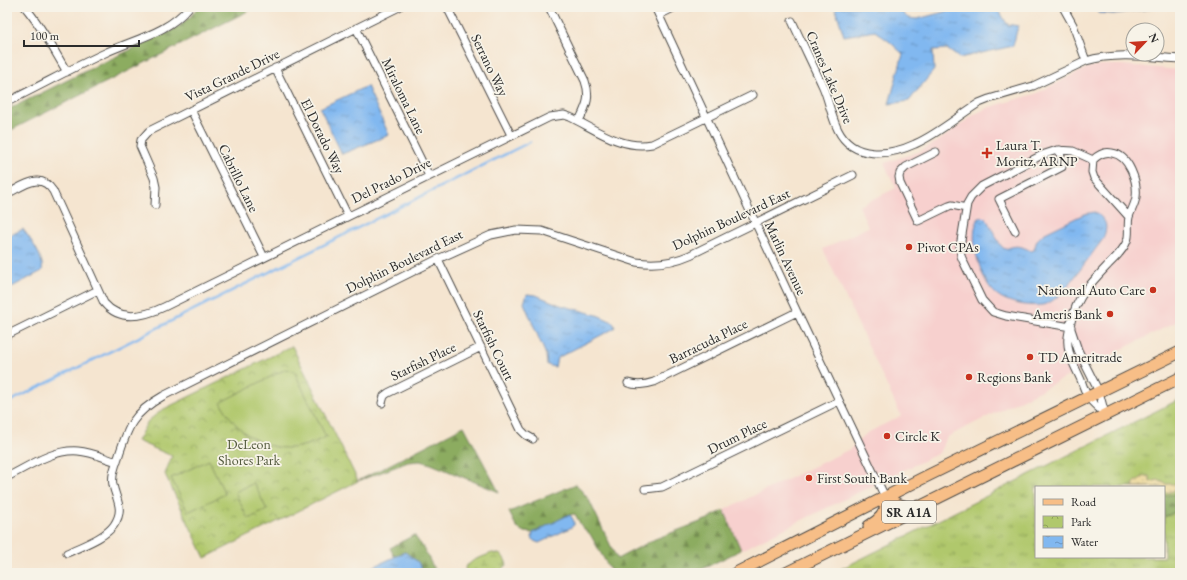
<svg xmlns="http://www.w3.org/2000/svg" width="1187" height="580" font-family="'EB Garamond',serif">
	<defs>
		<pattern id="grass-tufts" width="24" height="20" patternUnits="userSpaceOnUse"><rect width="24" height="20" fill="#b0c86c"/><path d="M3 7l-1-3M5 7V3M7 7l1-3M15 17l-1-3M17 17v-4M19 17l1-3" fill="none" stroke="#8fa359"/></pattern>
		<pattern id="forest-firs" width="22" height="20" patternUnits="userSpaceOnUse"><rect width="22" height="20" fill="#8cac60"/><path d="M5 1l3.5 6h-7zM16 11l3.5 6h-7z" fill="#738c4f"/></pattern>
		<pattern id="wetland-marsh" width="20" height="14" patternUnits="userSpaceOnUse"><rect width="20" height="14" fill="#b0c86c"/><path d="M1 5h8M5 5V1M11 12h8M15 12V8" fill="none" stroke="#8fa359"/></pattern>
		<pattern id="sand-dots" width="8" height="8" patternUnits="userSpaceOnUse"><rect width="8" height="8" fill="#eeda9e"/><path d="M2 2h.1M6 6h.1" fill="none" stroke="#cb8" stroke-width="1.8" stroke-linecap="round"/></pattern>
		<pattern id="park-crowns" width="20" height="18" patternUnits="userSpaceOnUse"><rect width="20" height="18" fill="#b0c86c"/><path d="M2 6a3 3 0 1 1 6 0M12 15a3 3 0 1 1 6 0" fill="none" stroke="#8fa359"/></pattern>
		<pattern id="water-ripples" width="26" height="14" patternUnits="userSpaceOnUse"><rect width="26" height="14" fill="#81b8f0"/><path d="M2 4q2-2 4 0t4 0M15 11q2-2 4 0t4 0" fill="none" stroke="#6a96c3"/></pattern>
	</defs>
	<rect width="100%" height="100%" fill="#f7f3e8"/>
	<filter id="ink" filterUnits="userSpaceOnUse"><feTurbulence type="fractalNoise" baseFrequency=".025" numOctaves="2"/><feDisplacementMap in="SourceGraphic" scale="8" xChannelSelector="R" yChannelSelector="G"/><feConvolveMatrix kernelMatrix="1 2 1 2 8 2 1 2 1" color-interpolation-filters="sRGB"/></filter>
	<filter id="wash" filterUnits="userSpaceOnUse"><feTurbulence type="fractalNoise" baseFrequency=".012" numOctaves="4" result="noise"/><feDisplacementMap in="SourceGraphic" scale="16" xChannelSelector="R" yChannelSelector="G"/><feGaussianBlur stdDeviation="0.9" result="paint"/><feColorMatrix in="noise" values="0 0 0 0 0 0 0 0 0 0 0 0 0 0 0 0 0 1.4 0 .05"/><feComposite in="paint" operator="in"/></filter>
	<g filter="url(#wash)">
		<rect width="100%" height="100%" fill="#f5e5d0"/>
		<path fill="#f7d0ce" d="M1102 65H1123L1180 70V320L947 437 939 453 741 550 724 510 850 449 867 433 901 416 823 249 868 227 859 206 896 188 884 163 918 152 937 142 975 114 990 107 1035 94 1089 67Z"/>
		<path fill="url(#grass-tufts)" stroke="#6e7a4c" fill-rule="evenodd" d="M1180 399V572L833 573ZM1036 487H1164V557H1036Z"/>
		<path fill="url(#forest-firs)" stroke="#5c6c46" d="M198 7H256L7 132V110L100 64 177 28 191 16Z
			M464 426 499 492 431 464 420 461 408 462 358 481Z
			M576 484 589 500 617 559 655 539 708 519 724 510 741 550 694 573H612L590 534 582 527 575 514 568 515 533 533 524 532 517 528 509 512Z
			M1180 493V510L1164 517V496Z
			M414 535 424 549 436 573H424L418 562 405 552 394 556 390 548Z"/>
		<path fill="url(#wetland-marsh)" stroke="#6e7a4c" d="M492 553C501 554 504 555 507 565L497 573H466L465 567 474 560Z"/>
		<path fill="url(#sand-dots)" stroke="#8c8264" d="M1148 476 1150 477V482L1158 480 1166 484H1179L1180 489 1167 493 1164 491V487H1133C1133 481 1142 477 1148 476Z"/>
		<path fill="url(#park-crowns)" stroke="#6e7a4c" d="M292 346 358 481 205 558 165 474 172 456 137 441 148 421 162 410Z"/>
		<path fill="#b0c86c" stroke="#6e7a4c" d="M286 369 294 371 326 437C317 441 309 445 299 447 265 453 235 432 221 402Z
			M209 460 225 494 188 512 171 478Z
			M254 483 267 510 248 519 235 492Z"/>
		<path fill="url(#water-ripples)" stroke="#56728e" d="M835 7H901L902 12 908 18 917 19 963 7H997L1007 24 1018 26 1013 46 959 58 947 49 933 50 934 70 909 101 889 104 903 54 890 42 875 31 844 36Z
			M1097 7H1163L1114 14 1098 13Z
			M367 86 389 135 342 154 320 108Z
			M1095 212C1107 221 1108 225 1103 239L1065 290C1059 296 1050 304 1042 305 1027 307 1006 303 995 293 980 280 967 234 979 218L984 217 987 220 1001 246 1005 249C1016 245 1020 245 1031 251L1034 250 1037 240 1043 234 1084 214Z
			M23 229C30 239 45 258 42 271L10 288 7 287V237Z
			M527 294 536 295 560 305 597 315 613 322 615 328 557 358 555 367 547 365 546 355 524 303Z
			M568 515 571 516 574 521V525L570 528 539 543 534 541 532 537 533 533Z
			M405 552 418 562 424 573H360Z"/>
		<g fill="none" stroke-linecap="round" stroke-linejoin="round">
			<path stroke="#81b8f0" stroke-width="2.5" d="M7 403 530 142"/>
		</g>
	</g>
	<g filter="url(#ink)">
		<g fill="none" stroke-linecap="round" stroke-linejoin="round">
			<defs>
				<path id="street" d="M25 7C42 27 54 50 67 72
					M447 7 511 135
					M549 7 585 81C591 98 586 106 579 121
					M655 7 797 312 885 497
					M1063 7 1073 25 1086 61
					M659 15 675 7
					M792 21C802 43 813 65 823 87 829 101 831 116 838 130 853 160 889 156 915 144 938 134 958 116 979 103L989 99 1033 86 1086 61C1116 52 1149 57 1180 59
					M356 28 429 176
					M275 68 348 216
					M7 102C40 86 72 68 105 53 135 39 168 33 189 7
					M191 110 264 257
					M936 152 906 167 900 173 899 177 900 183 918 221 949 206 952 205 966 208
					M7 194C23 186 40 171 53 191L104 303C120 322 143 317 164 307L550 117 564 115 570 117C595 129 622 150 652 144L753 95
					M155 205 156 187 154 178 140 146 141 140 149 131 399 7
					M1015 231 999 199 1062 167 1060 150
					M438 259 521 430 526 435 533 439
					M1071 327 1006 316 993 312 982 300 964 263 961 256 960 247 967 204 971 197 982 186 1042 155 1057 150 1073 151 1093 160
					M1071 329 1078 350 1099 392 1105 414
					M7 335 98 290
					M628 383C637 386 645 385 654 382L797 312
					M382 403 384 396 388 393 481 347
					M1105 414C1100 409 1092 403 1088 397 1085 392 1083 386 1081 380 1075 366 1066 353 1068 337 1073 301 1084 290 1108 265 1115 258 1124 250 1127 241 1130 234 1127 225 1129 217 1131 210 1135 205 1136 197 1138 182 1129 155 1112 153 1104 151 1098 155 1093 160L1092 172 1094 178 1129 217
					M7 477C29 466 53 449 78 451 92 452 104 458 117 462
					M645 489 662 487 839 401
					M67 553C81 546 105 538 114 525 125 509 116 500 113 485 111 476 115 466 118 458 128 426 133 413 163 396L438 259 491 235 516 230 542 231 636 262C656 265 672 263 690 255L853 175"/>
				<path id="primary" d="M885 497C896 504 905 509 918 506
					M869 526C880 520 889 510 885 497
					M736 573 923 478 1180 352
					M786 573 1180 378"/>
			</defs>
			<use href="#street" stroke="#494744" stroke-width="9"/>
			<use href="#primary" stroke="#494744" stroke-width="13"/>
			<use href="#street" stroke="#fff" stroke-width="7"/>
			<use href="#primary" stroke="#f7be87" stroke-width="11"/>
		</g>
	</g>
	<g fill="#c8321e" stroke="#f7f3e8" stroke-width="1.5">
		<path d="M985 147h4v4h4v4h-4v4h-4v-4h-4v-4h4z"/>
		<circle cx="909" cy="247" r="4"/>
		<circle cx="1153" cy="290" r="4"/>
		<circle cx="1110" cy="314" r="4"/>
		<circle cx="1030" cy="357" r="4"/>
		<circle cx="969" cy="377" r="4"/>
		<circle cx="887" cy="436" r="4"/>
		<circle cx="809" cy="478" r="4"/>
	</g>
	<g text-anchor="middle" stroke-width="3.5" stroke-linejoin="round" paint-order="stroke">
		<rect fill="#f7f3e8" stroke="#686764" stroke-width="1" x="882" y="501" width="54" height="22" rx="3"/>
		<g font-size="13" font-weight="bold" fill="#2b2b2b">
			<text x="909" y="517">SR A1A</text>
		</g>
		<g font-size="14" fill="#2b2b2b" stroke="#f7f3e8">
			<text transform="translate(490 65) rotate(64)" y="5">Serrano Way</text>
			<text transform="translate(232 75) rotate(-26)" y="5">Vista Grande Drive</text>
			<text transform="translate(830 77) rotate(67)" y="5">Cranes Lake Drive</text>
			<text transform="translate(404 96) rotate(64)" y="5">Miraloma Lane</text>
			<text transform="translate(323 136) rotate(64)" y="5">El Dorado Way</text>
			<text transform="translate(239 178) rotate(64)" y="5">Cabrillo Lane</text>
			<text transform="translate(391 180) rotate(-26)" y="5">Del Prado Drive</text>
			<text transform="translate(731 219) rotate(-25)" y="5">Dolphin Boulevard East</text>
			<text transform="translate(786 258) rotate(65)" y="5">Marlin Avenue</text>
			<text transform="translate(404 261) rotate(-26)" y="5">Dolphin Boulevard East</text>
			<text transform="translate(708 341) rotate(-26)" y="5">Barracuda Place</text>
			<text transform="translate(494 345) rotate(64)" y="5">Starfish Court</text>
			<text transform="translate(423 361) rotate(-26)" y="5">Starfish Place</text>
			<text transform="translate(737 436) rotate(-26)" y="5">Drum Place</text>
		</g>
		<g font-size="14" fill="#2b2b2b" stroke="#f7f3e8" text-anchor="start">
			<text x="996" y="150">Laura T.<tspan x="996" dy="16">Moritz, ARNP</tspan></text>
			<text x="917" y="252">Pivot CPAs</text>
			<text x="1145" y="295" text-anchor="end">National Auto Care</text>
			<text x="1102" y="319" text-anchor="end">Ameris Bank</text>
			<text x="1038" y="362">TD Ameritrade</text>
			<text x="977" y="382">Regions Bank</text>
			<text x="895" y="441">Circle K</text>
			<text x="817" y="483">First South Bank</text>
		</g>
		<g font-size="14" fill="#535a3e" stroke="#f7f3e8">
			<text x="249" y="449">DeLeon<tspan x="249" dy="16">Shores Park</tspan></text>
		</g>
	</g>
	<rect width="1187" height="580" fill="none" stroke="#f7f3e8" stroke-width="24"/>
	<rect x="1035" y="486" width="130" height="72" fill="#f7f3e8" stroke="#a5a39c"/>
	<rect x="1043" y="499" width="20" height="6" fill="#f7be87" stroke="#a5a39c"/>
	<text x="1071" y="506" font-size="12" fill="#2b2b2b">Road</text>
	<rect x="1043" y="516" width="20" height="12" fill="url(#park-crowns)" stroke="#a5a39c"/>
	<text x="1071" y="526" font-size="12" fill="#2b2b2b">Park</text>
	<rect x="1043" y="536" width="20" height="12" fill="url(#water-ripples)" stroke="#a5a39c"/>
	<text x="1071" y="546" font-size="12" fill="#2b2b2b">Water</text>
	<g transform="translate(1145 42) rotate(65)"><circle r="19" fill="#f7f3e8" stroke="#a5a39c"/>
	<path d="M0-3L7 15L0 10L-7 15Z" fill="#c8321e"/>
	<text y="-6" font-size="11" font-weight="bold" text-anchor="middle" fill="#2b2b2b">N</text>
	</g>
	<path d="M24 40v6h115v-6" fill="none" stroke="#2b2b2b" stroke-width="2"/>
	<text x="30" y="40" font-size="12" fill="#2b2b2b" stroke="#f7f3e8" stroke-width="3" paint-order="stroke">100 m</text>
</svg>
